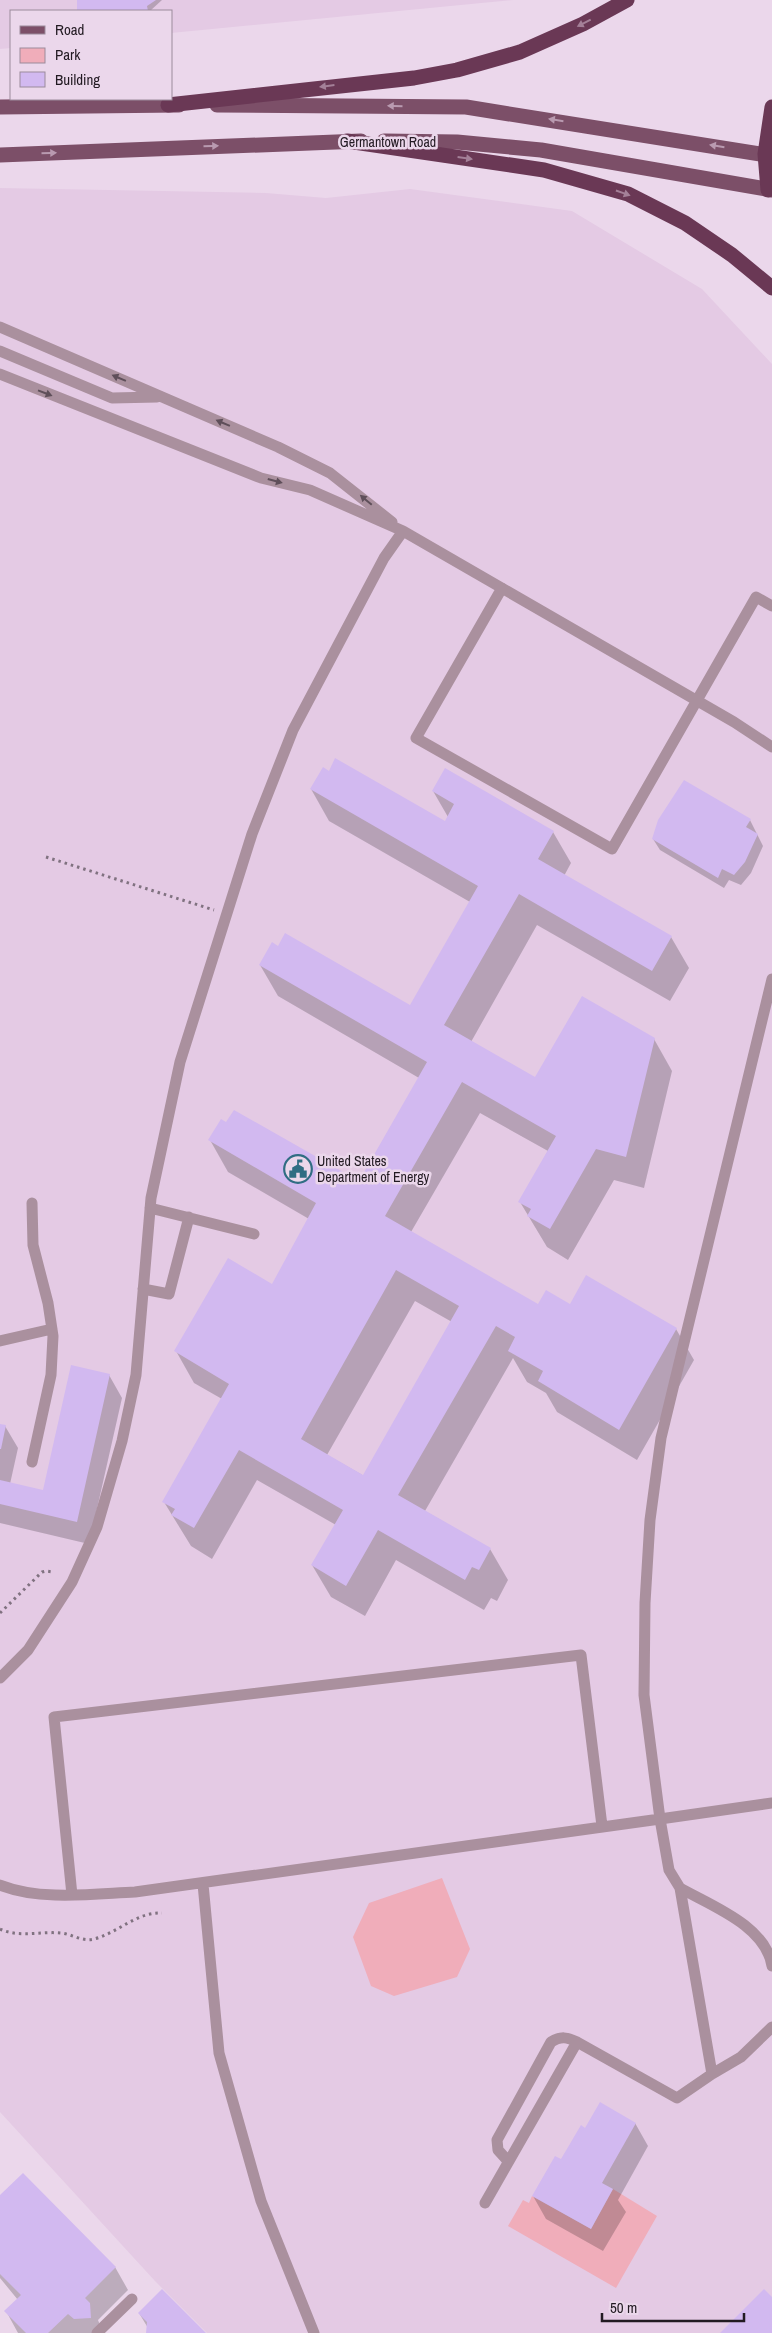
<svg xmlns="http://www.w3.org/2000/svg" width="772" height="2333" font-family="'Archivo Narrow',sans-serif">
	<rect width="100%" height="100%" fill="#ebd7eb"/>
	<path fill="#e4cae4" d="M0 0H513L171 33V11H11V48L0 49Z
		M0 188 266 193 326 198 410 189 572 211 702 289 772 364V2333H207L155 2281 0 2112Z"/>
	<path fill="#f0adba" d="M442 1878 470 1949 457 1977 394 1996 371 1986 353 1937 369 1903Z
		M613 2189 657 2216 616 2288 508 2226 523 2200 529 2203 532 2196 591 2229Z"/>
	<path fill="#0003" fill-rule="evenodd" d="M78 0H162L150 11H78Z
		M311 789 445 823 448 817 433 791 553 832 571 863 564 876 671 937 689 968 670 1001 537 925 471 1042 536 1079 654 1039 672 1071 644 1188 614 1180 568 1260 547 1247 520 1202 548 1151 480 1113 411 1232 539 1306 570 1305 676 1329 694 1360 637 1460 557 1412 546 1393 527 1382 513 1358 425 1511 490 1549 508 1580 497 1601 491 1598 484 1610 396 1560 365 1616 331 1597 312 1565 336 1525 257 1480 212 1559 191 1546 164 1502 222 1399 194 1383 176 1351 273 1286 309 1219 228 1172 210 1140 359 1182 419 1078 278 996 260 965 410 1007 470 902 329 821ZM415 1301 452 1322 364 1476 327 1455Z
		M750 820 763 846 751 873 741 885 729 880 724 888 660 850 653 839Z
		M109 1375 122 1398 89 1544 0 1523V1425L5 1426 18 1448 10 1484 44 1491Z
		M635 2123 648 2146 618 2200 626 2212 603 2251 546 2219 533 2196 586 2129Z
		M0 2197 115 2267 128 2290 98 2320 103 2333H18L6 2311 18 2300 0 2278Z
		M139 2313 204 2333H147L148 2328Z"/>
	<path fill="#d2b9f0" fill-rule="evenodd" d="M77 0H156L147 6 148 11H77Z
		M335 758 445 821 454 804 432 791 445 768 554 831 538 859 672 936 652 971 519 894 444 1025 535 1077 582 996 655 1038 626 1157 596 1149 550 1229 527 1216 531 1209 518 1202 556 1136 462 1082 385 1216 538 1304 546 1290 570 1304 586 1275 677 1328 619 1430 538 1381 543 1371 508 1351 515 1337 496 1326 398 1495 491 1548 479 1570 472 1567 465 1580 378 1530 346 1586 311 1565 343 1510 239 1450 194 1528 171 1515 175 1509 162 1502 229 1384 174 1351 228 1258 272 1284 316 1203 208 1140 221 1119 226 1122 234 1110 359 1181 427 1062 259 965 272 942 278 946 285 933 410 1005 478 886 310 789 323 767 329 771ZM396 1270 459 1306 363 1475 301 1439Z
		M684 780 751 819 746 827 758 834 745 862 734 875 722 869 718 878 652 839 658 820Z
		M71 1365 110 1374 77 1522 0 1504V1480L43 1490Z
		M0 1424 6 1425 1 1449H0Z
		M600 2102 636 2123 602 2183 613 2189 591 2229 532 2196 555 2156 561 2159 581 2125 585 2128Z
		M23 2173 116 2267 85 2298 90 2303 91 2318 74 2319 68 2314 48 2333H26L4 2311 21 2295 0 2274V2195Z
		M162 2289 206 2333H146L147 2322 138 2313Z
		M764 2289 772 2297V2333H720Z"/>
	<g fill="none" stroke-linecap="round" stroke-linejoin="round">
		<path stroke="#807280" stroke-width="3" stroke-dasharray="2.5 4" stroke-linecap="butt" d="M46 857 214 910
			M0 1613 42 1572 46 1571 53 1572
			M0 1929C19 1938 41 1931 61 1933 72 1934 82 1942 94 1939 118 1933 136 1912 162 1913"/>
		<path stroke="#aa909e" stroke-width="11" d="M0 327 278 447 330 473 392 522
			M0 351 112 398 157 397
			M0 374 261 478 310 490 403 531 734 722 772 747
			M502 588 416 738 612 849 756 597 772 606
			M32 1203 33 1245 48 1303 53 1336 51 1375 32 1462
			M150 1208 254 1234
			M143 1289 169 1294 189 1217
			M0 1341 52 1329
			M0 1678 28 1650 72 1582 97 1527 122 1441 136 1375 151 1198 180 1062 252 834 293 730 384 558 403 531
			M203 1884 219 2053 261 2201 314 2333
			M0 1885C41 1901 92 1894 135 1892L660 1819 644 1695 645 1603 650 1520 661 1438 772 979
			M680 1888C712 1906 766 1926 772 1966
			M72 1895 54 1717 581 1655 602 1826
			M712 2074 741 2057 772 2027
			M508 2161 498 2150 497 2140 551 2042C561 2036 567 2037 577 2042
			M485 2203 577 2042 677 2098 712 2074 680 1888 669 1870 660 1819 772 1803
			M97 2333 132 2299"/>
		<path stroke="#7c4f68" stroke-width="15" d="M217 105 466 107 772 156
			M0 107 179 105
			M384 141 457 142 541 150 772 190
			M0 155 361 141"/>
		<path stroke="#6a3855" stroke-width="15" d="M168 105 414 78 457 70 520 52 583 24 627 0
			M347 141 544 170 628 194 685 223 732 255 772 288
			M768 190 765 154 772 107"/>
	</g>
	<defs><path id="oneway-solid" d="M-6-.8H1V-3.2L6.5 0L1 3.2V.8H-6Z" transform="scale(1.25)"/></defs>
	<g fill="#a48098">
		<use href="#oneway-solid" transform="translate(584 23) rotate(153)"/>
		<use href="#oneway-solid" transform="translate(327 86) rotate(173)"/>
		<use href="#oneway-solid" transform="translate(465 158) rotate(8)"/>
		<use href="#oneway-solid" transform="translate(623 193) rotate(19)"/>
	</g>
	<g fill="#b99ab0">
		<use href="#oneway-solid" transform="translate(395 106) rotate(-179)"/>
		<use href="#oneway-solid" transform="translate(556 120) rotate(-171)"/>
		<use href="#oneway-solid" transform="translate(211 146) rotate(-2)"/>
		<use href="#oneway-solid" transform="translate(717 146) rotate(-171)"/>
		<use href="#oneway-solid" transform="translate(49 153) rotate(-2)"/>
	</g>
	<g fill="#5f4f5a">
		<use href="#oneway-solid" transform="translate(119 378) rotate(-157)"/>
		<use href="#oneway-solid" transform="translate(45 393) rotate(21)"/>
		<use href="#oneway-solid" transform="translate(223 423) rotate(-157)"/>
		<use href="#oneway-solid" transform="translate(275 481) rotate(15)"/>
		<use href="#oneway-solid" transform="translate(366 500) rotate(-140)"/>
	</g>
	<defs>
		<symbol id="civic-ring" viewBox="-11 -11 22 22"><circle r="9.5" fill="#ebd7eb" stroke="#306d83" stroke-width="1.5"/><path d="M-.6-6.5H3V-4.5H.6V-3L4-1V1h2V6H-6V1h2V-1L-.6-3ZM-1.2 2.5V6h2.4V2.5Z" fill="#306d83"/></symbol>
	</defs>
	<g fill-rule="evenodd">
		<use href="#civic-ring" x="282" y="1153" width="32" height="32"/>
	</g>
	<g text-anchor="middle" stroke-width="5" stroke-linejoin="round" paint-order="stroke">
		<g font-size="14" fill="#221a22" stroke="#ebd7eb">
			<text x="388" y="147">Germantown Road</text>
		</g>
		<g font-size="14" fill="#221a22" stroke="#ebd7eb" text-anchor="start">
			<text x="317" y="1166">United States<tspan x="317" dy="16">Department of Energy</tspan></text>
		</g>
	</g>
	<rect x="10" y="10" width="162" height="90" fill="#ebd7eb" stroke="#9b8b9b"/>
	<rect x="20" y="26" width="25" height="8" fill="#7c4f68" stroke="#9b8b9b"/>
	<text x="55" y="35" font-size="15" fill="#221a22">Road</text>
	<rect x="20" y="48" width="25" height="15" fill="#f0adba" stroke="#9b8b9b"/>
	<text x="55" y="60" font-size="15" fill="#221a22">Park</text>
	<rect x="20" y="72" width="25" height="15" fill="#d2b9f0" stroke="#9b8b9b"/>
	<text x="55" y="85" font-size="15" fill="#221a22">Building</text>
	<path d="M602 2313v8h142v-8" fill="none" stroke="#221a22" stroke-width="2.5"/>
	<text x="610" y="2313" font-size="15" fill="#221a22" stroke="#ebd7eb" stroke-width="4" paint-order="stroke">50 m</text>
</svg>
